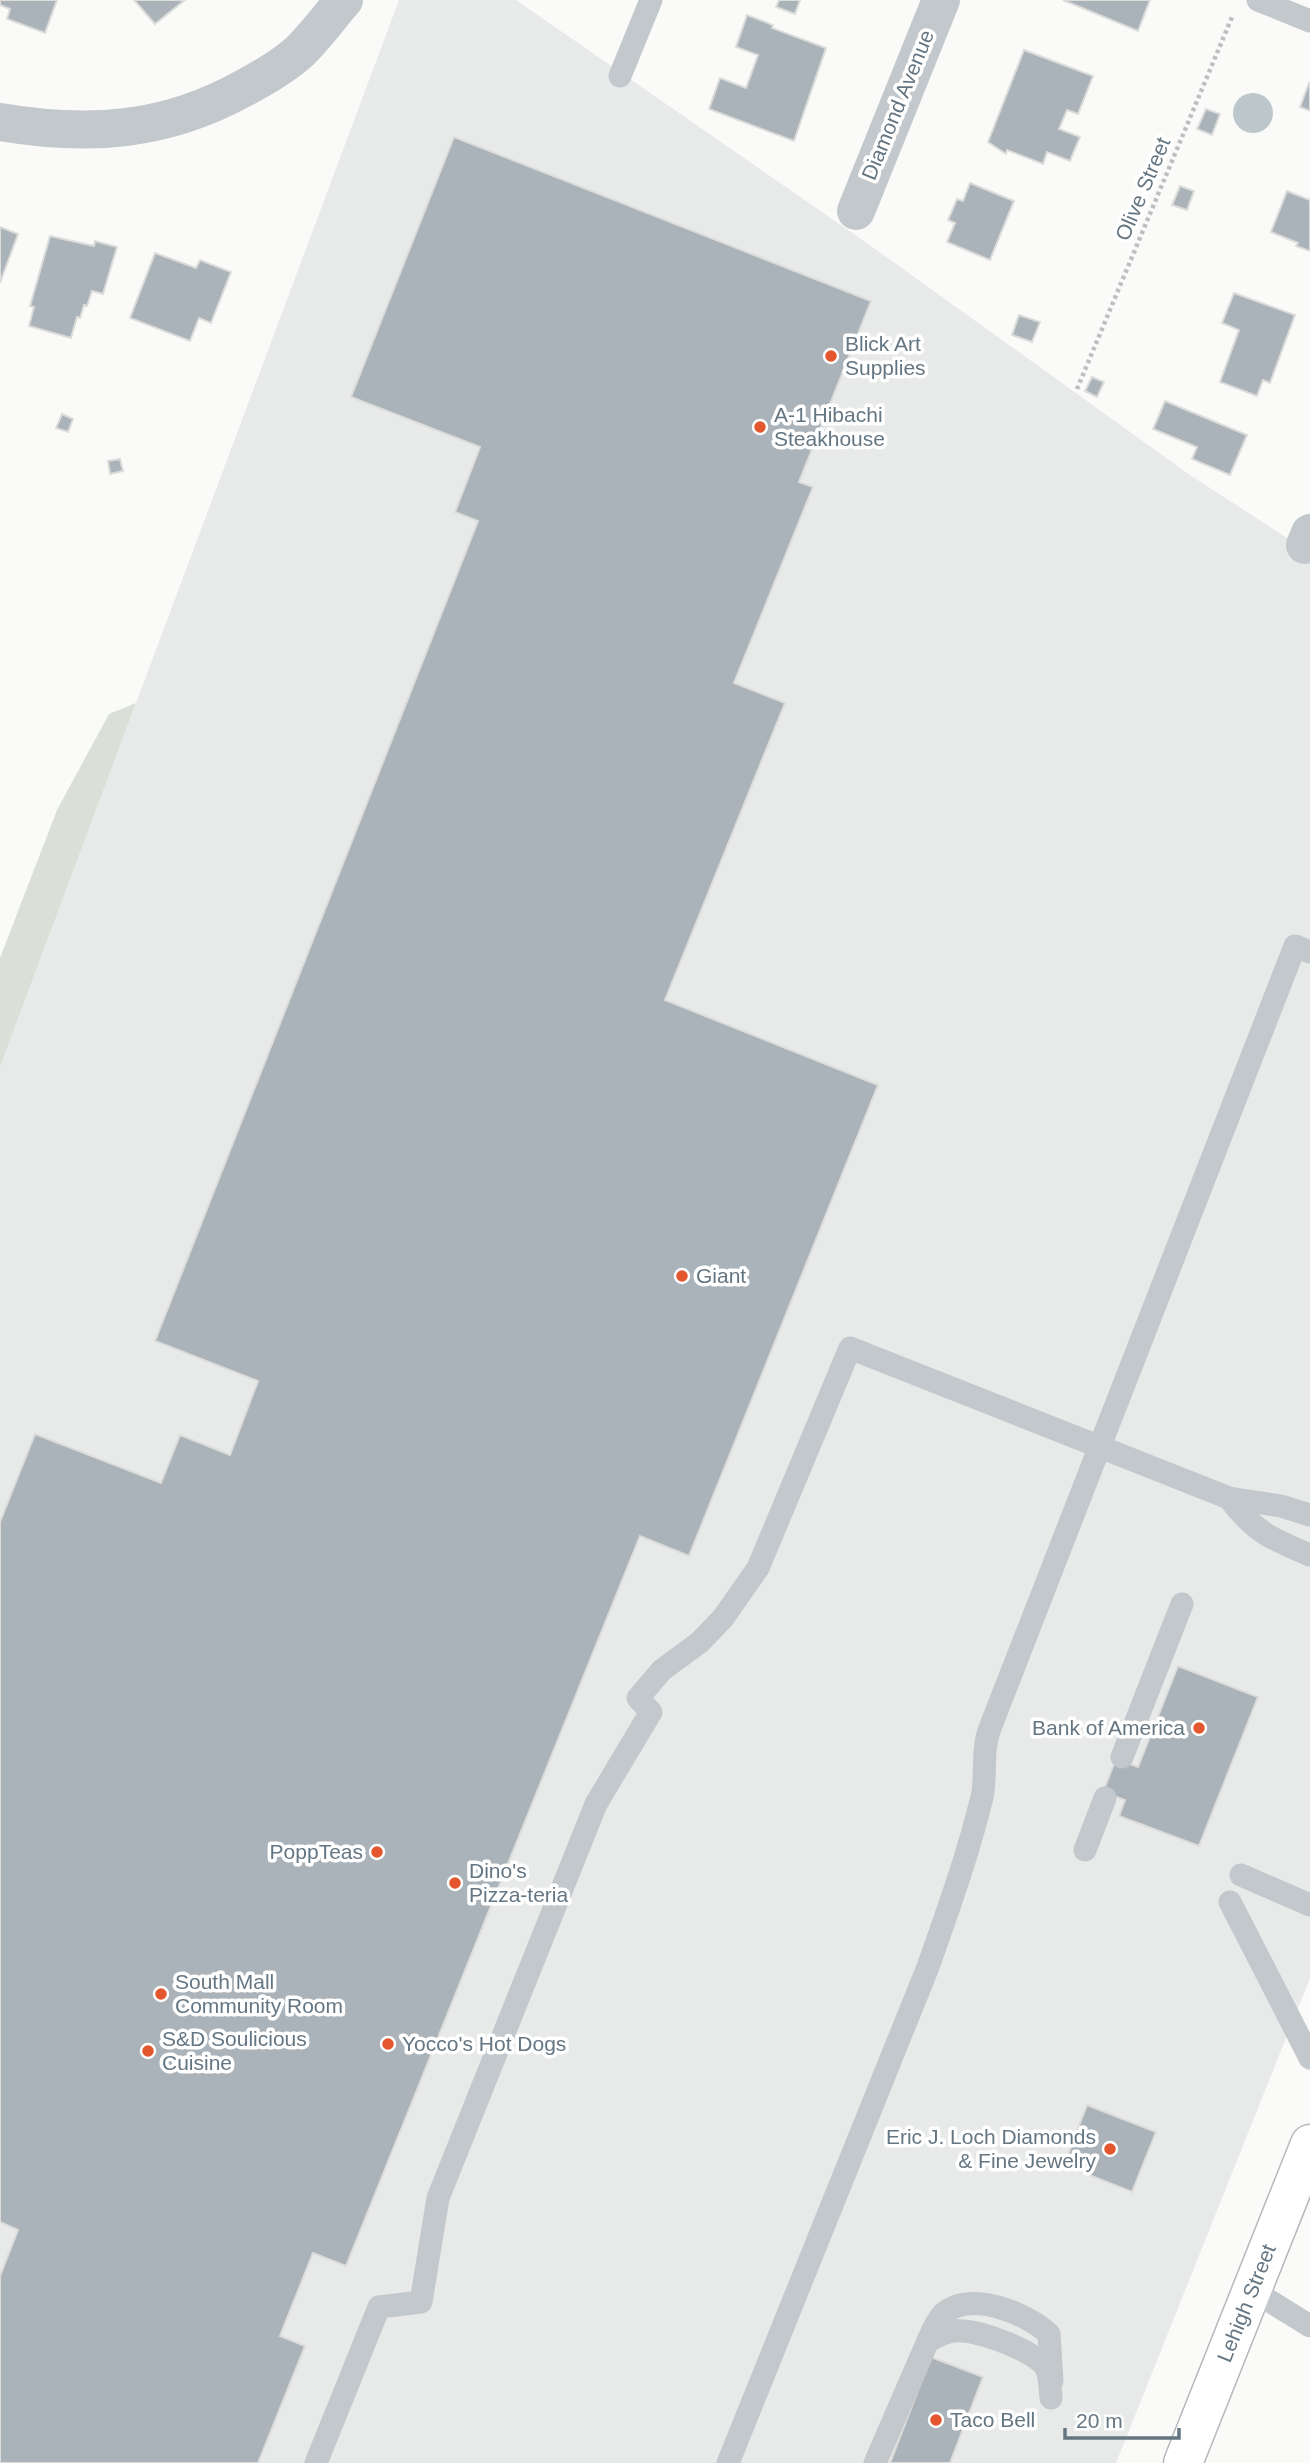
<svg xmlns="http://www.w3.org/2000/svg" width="1310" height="2463" font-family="Arial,sans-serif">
	<rect width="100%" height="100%" fill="#fafaf8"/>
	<path fill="#e8e9e9" d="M399 0H516L871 246 1190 475 1310 553V1978L1116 2463H0V1067Z"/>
	<path fill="#dadfd7" d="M136 703 0 1067V958L57 810 109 714Z"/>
	<path fill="#bbc7cb" d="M1233 113a20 20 0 1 1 40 0a20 20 0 1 1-40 0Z"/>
	<path fill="#aab3b9" stroke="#dcdcda" stroke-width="2" d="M0 0H57L45 33 7 19 10 9 0 5Z
		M134 0H185L155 24Z
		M779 0H800L795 14 776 7Z
		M1063 0H1150L1138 31Z
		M747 15 773 25 772 28 826 48 794 141 709 109 720 78 746 88 758 55 736 47Z
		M1024 50 1093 76 1078 114 1067 110 1059 129 1080 137 1070 161 1047 152 1043 164 1007 150 1006 154 988 142Z
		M1309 83 1310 84V111L1300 107Z
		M1206 109 1220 114 1212 135 1197 129Z
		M454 137 871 301 799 482 813 487 734 683 785 703 665 1000 878 1085 689 1556 640 1536 346 2266 313 2253 280 2336 305 2346 258 2463H0V2276L18 2230 0 2222V1522L35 1434 161 1483 180 1435 230 1455 258 1381 155 1341 478 521 455 512 480 447 351 397Z
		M970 183 1014 201 990 260 947 242 955 223 948 220 957 199 963 201Z
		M1180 186 1194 191 1187 210 1172 205Z
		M1287 191 1310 200V251L1296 246 1298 243 1271 232Z
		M0 227 18 234 0 283Z
		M50 236 94 246 95 241 117 247 103 294 92 291 87 306 84 305 80 318 77 317 71 338 29 326 34 307 30 306Z
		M155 253 196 268 200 260 231 272 211 323 199 318 190 341 130 318Z
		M1234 293 1295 315 1270 383 1263 380 1257 396 1220 382 1239 330 1222 323Z
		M1019 315 1040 322 1032 342 1012 335Z
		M1092 377 1104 382 1097 397 1085 391Z
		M1165 401 1247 435 1230 475 1192 459 1197 447 1153 429Z
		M62 414 73 419 68 432 56 428Z
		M120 459 123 471 110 474 108 461Z
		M1178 1666 1258 1697 1199 1846 1119 1816 1125 1800 1103 1792 1116 1759 1138 1767Z
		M1087 2105 1156 2132 1132 2192 1064 2165Z
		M931 2357 983 2377 950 2463H890Z"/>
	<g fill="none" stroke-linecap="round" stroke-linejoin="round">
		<defs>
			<g id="trunk">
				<path id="s1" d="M1183 2463 1310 2144"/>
			</g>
		</defs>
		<use href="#trunk" stroke="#b4b9bd" stroke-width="41"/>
		<path stroke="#bbbfc2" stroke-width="4.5" stroke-dasharray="3.5 3.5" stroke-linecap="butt" d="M1077 389 1232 17"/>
		<path stroke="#c3c8cc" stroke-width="23" d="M1258 0 1310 21
			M620 76 651 0
			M1229 1498C1253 1531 1273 1540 1310 1555
			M1122 1757 1182 1604
			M1085 1850 1105 1798
			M1241 1875 1310 1905
			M1230 1902 1310 2058
			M1252 2290 1310 2326
			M927 2343C931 2334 936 2321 943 2314 971 2290 1026 2313 1049 2334L1052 2381
			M316 2463 379 2307 421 2302 438 2198 596 1804 651 1712 638 1698 662 1670 700 1642 723 1618 758 1568 850 1348 1229 1498 1281 1506 1310 1515
			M728 2463 928 1967C948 1910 968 1855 982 1797 987 1774 981 1751 990 1728L1295 946 1310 952
			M875 2463 927 2343C937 2335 949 2330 963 2331 982 2332 1040 2352 1047 2370 1050 2378 1050 2389 1051 2398"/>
		<path stroke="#c3c8cc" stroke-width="38" d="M0 122C88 137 165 132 244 88 263 78 282 67 298 53 315 37 329 17 344 0
			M856 211 941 0
			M1305 545 1310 533"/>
		<use href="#trunk" stroke="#fff" stroke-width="38"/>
	</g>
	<g fill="#e4572e" stroke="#fff" stroke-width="2.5">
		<circle cx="831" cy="356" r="7"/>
		<circle cx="760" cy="427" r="7"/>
		<circle cx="682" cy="1276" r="7"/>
		<circle cx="1199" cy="1728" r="7"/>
		<circle cx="377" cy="1852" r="7"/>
		<circle cx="455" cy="1883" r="7"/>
		<circle cx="161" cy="1994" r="7"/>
		<circle cx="388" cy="2044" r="7"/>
		<circle cx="148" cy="2051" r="7"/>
		<circle cx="1110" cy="2149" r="7"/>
		<circle cx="936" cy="2420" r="7"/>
	</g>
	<g text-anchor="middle" stroke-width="7" stroke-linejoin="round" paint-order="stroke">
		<g font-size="21" fill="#657683" stroke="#fff">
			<text transform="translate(898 105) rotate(-68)" y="7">Diamond Avenue</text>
			<text transform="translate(1143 189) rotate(-67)" y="7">Olive Street</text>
			<text dy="7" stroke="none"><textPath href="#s1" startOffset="172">Lehigh Street</textPath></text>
		</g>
		<g font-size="21" fill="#657683" stroke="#fff" text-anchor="start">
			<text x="845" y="351">Blick Art<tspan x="845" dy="24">Supplies</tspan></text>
			<text x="774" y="422">A-1 Hibachi<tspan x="774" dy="24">Steakhouse</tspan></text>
			<text x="696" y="1283">Giant</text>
			<text x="1185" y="1735" text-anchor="end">Bank of America</text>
			<text x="363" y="1859" text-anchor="end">PoppTeas</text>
			<text x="469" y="1878">Dino's<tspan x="469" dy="24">Pizza-teria</tspan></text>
			<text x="175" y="1989">South Mall<tspan x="175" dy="24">Community Room</tspan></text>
			<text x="162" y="2046">S&amp;D Soulicious<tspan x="162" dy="24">Cuisine</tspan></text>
			<text x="402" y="2051">Yocco's Hot Dogs</text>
			<text x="1096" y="2144" text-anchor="end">Eric J. Loch Diamonds<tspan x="1096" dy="24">&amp; Fine Jewelry</tspan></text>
			<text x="950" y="2427">Taco Bell</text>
		</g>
	</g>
	<path d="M1065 2428v10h114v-10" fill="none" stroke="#657683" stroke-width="3.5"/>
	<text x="1076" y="2428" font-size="21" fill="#657683" stroke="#ffffff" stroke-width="5" paint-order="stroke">20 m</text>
</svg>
